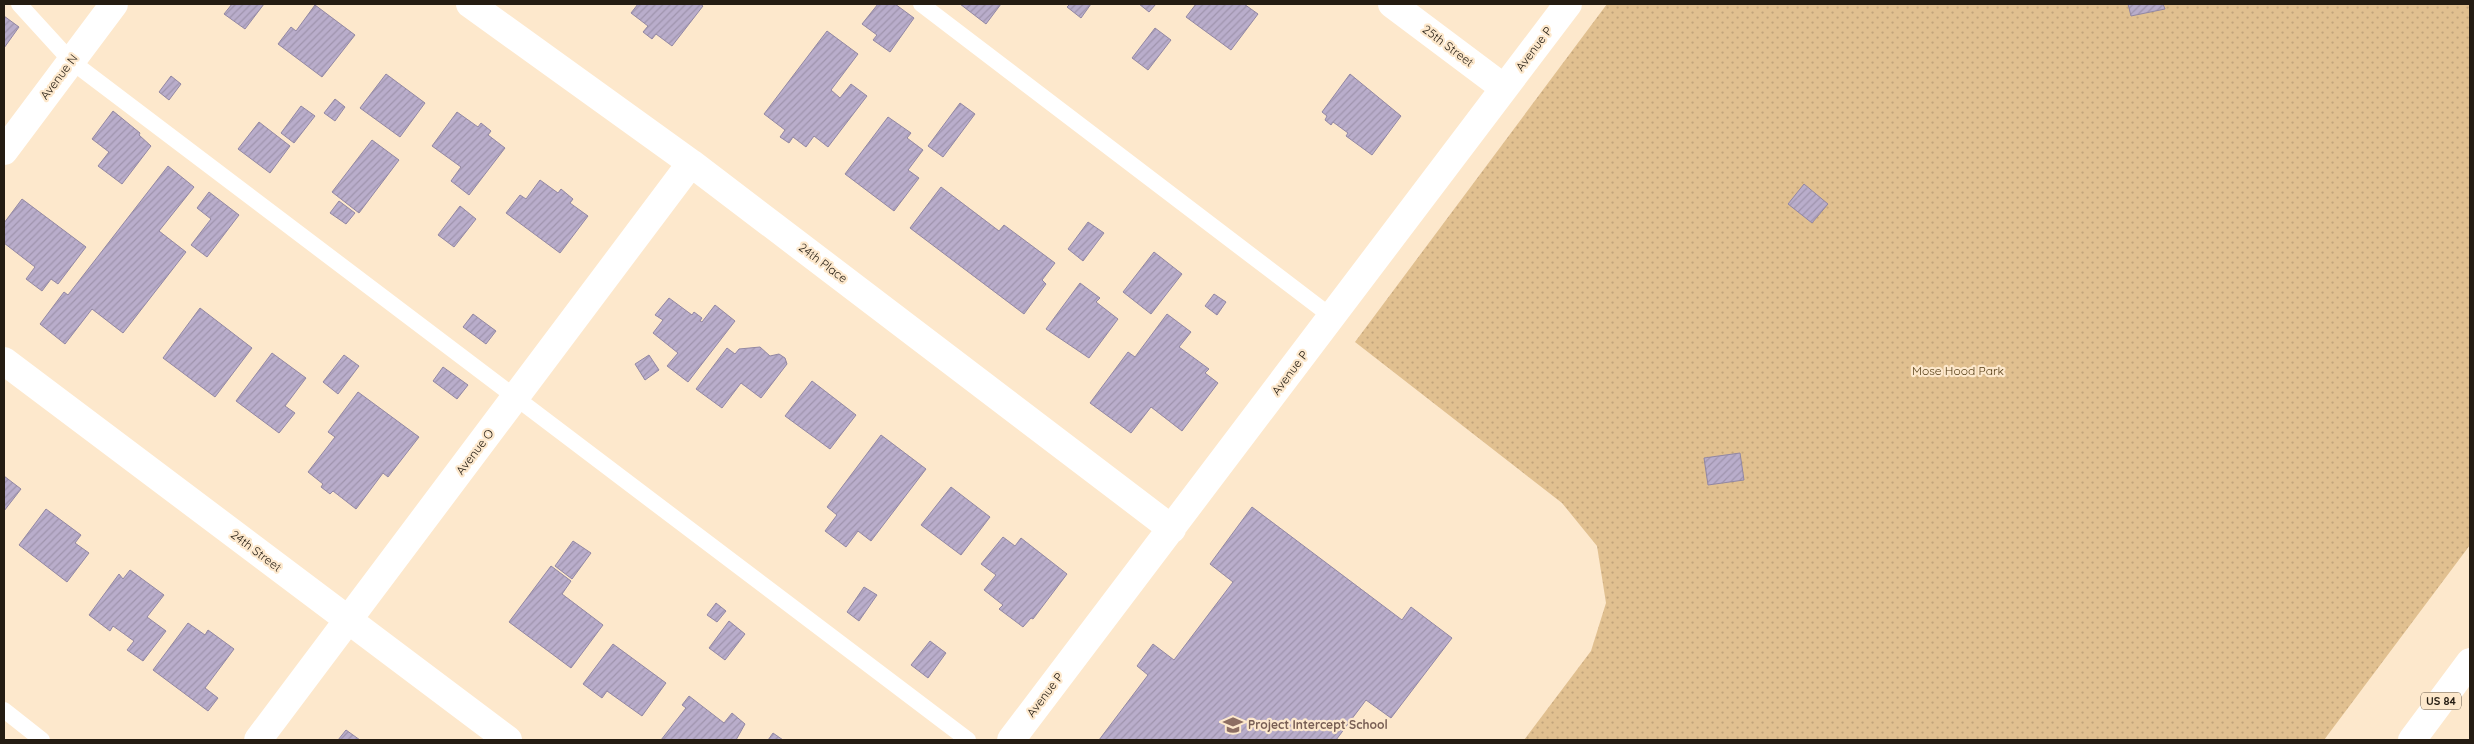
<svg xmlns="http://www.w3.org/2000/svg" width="2474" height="744" font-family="Quicksand,sans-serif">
	<defs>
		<pattern id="park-dots" width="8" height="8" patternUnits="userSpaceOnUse" patternTransform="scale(1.25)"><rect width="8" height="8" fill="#e1c090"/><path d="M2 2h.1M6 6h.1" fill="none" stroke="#c1a47b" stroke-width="1.8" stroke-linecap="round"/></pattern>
		<pattern id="building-hatch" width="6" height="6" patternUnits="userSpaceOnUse" patternTransform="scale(1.25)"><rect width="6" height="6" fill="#b9adcb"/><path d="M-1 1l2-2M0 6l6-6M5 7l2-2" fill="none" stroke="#9f94ad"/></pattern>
	</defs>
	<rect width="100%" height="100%" fill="#fde8cc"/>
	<path fill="url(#park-dots)" d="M1607 4H2470V545L2324 740H1524L1591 651 1606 603 1597 546 1562 503 1355 342Z"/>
	<path fill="url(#building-hatch)" stroke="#9287a3" d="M232 4H264L245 29 224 14Z
		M638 4H700L703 6 672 46 656 34 652 39 643 32 648 26 631 13Z
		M878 4H895L914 18 890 52 873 40 877 35 862 24Z
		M960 4H1001L986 24Z
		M1070 4H1091L1081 18 1067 7Z
		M1139 4H1156L1149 12Z
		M1196 4H1244L1258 14 1231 50 1186 17Z
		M2128 4H2163L2165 9 2131 16Z
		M315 5 355 35 322 77 278 44 291 27 296 31Z
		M4 16 19 27 4 48Z
		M1155 28 1171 40 1148 70 1132 58Z
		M827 31 858 54 831 90 840 98 851 84 867 96 828 147 814 136 806 147 793 137 789 143 780 137 785 130 764 114Z
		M386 74 425 103 400 137 360 108Z
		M1350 74 1401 116 1372 155 1346 136 1348 133 1333 122 1331 125 1325 120 1327 116 1322 112Z
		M171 76 181 84 169 100 159 92Z
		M335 99 345 107 335 121 324 113Z
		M960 103 975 114 943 157 928 146Z
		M301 106 315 116 294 143 281 133Z
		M113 111 140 133 139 135 151 146 122 184 98 166 109 152 92 139Z
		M457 112 478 127 481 123 491 131 488 135 505 148 469 195 451 181 461 167 432 146Z
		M888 117 911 133 907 138 923 150 908 170 919 178 894 211 845 174Z
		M259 122 290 146 270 173 238 149Z
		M372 140 399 160 359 213 332 192Z
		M168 166 194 187 159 231 186 252 123 333 92 309 65 344 40 324 64 292 68 295Z
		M540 180 558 193 561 189 573 199 570 203 588 216 560 253 506 213 520 195 526 199Z
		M1804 184 1828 204 1812 223 1788 204Z
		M941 187 999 231 1004 225 1055 263 1042 280 1046 284 1024 314 910 228Z
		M209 192 239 215 207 257 191 245 211 219 197 208Z
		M22 199 86 247 58 284 51 279 42 291 26 279 35 267 4 243V223Z
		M339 201 355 213 346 224 330 213Z
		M460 206 476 219 454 247 438 235Z
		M1088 222 1104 233 1083 261 1068 249Z
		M1154 252 1182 274 1151 314 1123 292Z
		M1080 283 1100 298 1096 302 1118 319 1089 358 1046 329Z
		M1214 294 1226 302 1217 315 1205 306Z
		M669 298 692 315 694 312 702 318 700 321 702 322 715 305 735 321 688 382 667 366 678 353 653 333 663 320 655 315Z
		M200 308 252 348 215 397 163 358Z
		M473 314 496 331 486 344 463 327Z
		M1167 314 1191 332 1179 347 1209 369 1205 373 1218 383 1182 431 1151 407 1131 433 1090 403 1128 352 1135 357Z
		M760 347 770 356 779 354 785 358 787 364 761 398 741 383 722 408 696 389 727 348 735 354 739 349Z
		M272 353 306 378 285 406 295 413 279 433 236 401Z
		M344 355 359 366 338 394 323 382Z
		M649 355 659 370 645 380 635 364Z
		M443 367 468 385 457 399 433 381Z
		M812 381 856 415 830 449 785 416Z
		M358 392 419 437 388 477 383 473 356 509 333 491 330 494 321 487 323 484 308 472 335 437 328 432Z
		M881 435 926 469 871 541 858 531 846 547 825 531 837 515 827 507Z
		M1740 453 1744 480 1708 485 1704 458Z
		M4 476 21 489 4 511Z
		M951 487 990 517 961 555 921 525Z
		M1252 507 1402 620 1411 607 1452 638 1391 718 1366 700 1336 740H1099L1148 675 1137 666 1153 644 1174 660 1233 582 1210 564Z
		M46 509 81 535 75 543 89 553 67 582 19 545Z
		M1003 537 1015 546 1021 538 1067 574 1033 619 1031 618 1023 627 999 609 1003 605 984 590 996 575 981 564Z
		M573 541 591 553 572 579 555 566Z
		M551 566 571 581 562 594 603 625 571 668 509 622Z
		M130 570 164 595 147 617 166 631 143 661 127 650 134 641 113 626 110 631 89 615 119 574 123 579Z
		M864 587 877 595 859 621 847 612Z
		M716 603 726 611 717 622 707 615Z
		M729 621 745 634 725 660 709 648Z
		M188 623 205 635 208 630 234 649 205 688 218 698 208 711 153 670Z
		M930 641 946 653 928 678 911 665Z
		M613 644 666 683 642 716 607 691 602 698 583 684Z
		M689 696 724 723 732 713 745 724 736 740H661L686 708 682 705Z
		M346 730 360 740H338Z
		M773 733 783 740H768Z"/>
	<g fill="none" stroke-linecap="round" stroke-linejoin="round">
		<path stroke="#fff" stroke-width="16" d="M19 4 71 61 968 740
			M921 4 1332 317
			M4 710 42 740"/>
		<path stroke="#fff" stroke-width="28" d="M470 4 691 163 1172 529
			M1392 4 1504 88
			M4 151 114 4
			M4 361 508 740
			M258 740 691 163
			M1011 740 1568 4"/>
		<path stroke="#fff" stroke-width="28" d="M2412 740 2470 662"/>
	</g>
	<defs>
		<symbol id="school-bare" viewBox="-9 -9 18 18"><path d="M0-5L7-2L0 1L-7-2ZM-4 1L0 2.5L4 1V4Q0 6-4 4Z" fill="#8d6e63" stroke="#fde8cc" stroke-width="2.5" paint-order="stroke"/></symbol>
	</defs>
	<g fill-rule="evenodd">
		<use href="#school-bare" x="1219" y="711" width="28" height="28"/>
	</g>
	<g text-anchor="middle" stroke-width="4.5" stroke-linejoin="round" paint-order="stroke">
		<rect fill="#fde8cc" stroke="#65594a" stroke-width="1" x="2421" y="692.5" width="40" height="17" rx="4"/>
		<g font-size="11" font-weight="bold" fill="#241c12">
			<text x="2441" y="705">US 84</text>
		</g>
		<g font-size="12" fill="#241c12" stroke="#fde8cc">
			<text transform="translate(1448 46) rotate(37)" y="4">25th Street</text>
			<text transform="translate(1534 49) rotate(-53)" y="4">Avenue P</text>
			<text transform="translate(59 77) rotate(-53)" y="4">Avenue N</text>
			<text transform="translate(823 263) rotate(37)" y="4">24th Place</text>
			<text transform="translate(1290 373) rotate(-53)" y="4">Avenue P</text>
			<text transform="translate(475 452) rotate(-53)" y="4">Avenue O</text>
			<text transform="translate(256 551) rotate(37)" y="4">24th Street</text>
			<text transform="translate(1045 695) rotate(-53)" y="4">Avenue P</text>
		</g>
		<g font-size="12" fill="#533b13" stroke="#fde8cc">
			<text x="1958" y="375">Mose Hood Park</text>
		</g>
		<g font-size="12" font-weight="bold" fill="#785e54" stroke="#fde8cc" text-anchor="start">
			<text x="1248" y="729">Project Intercept School</text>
		</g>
	</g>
	<rect width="2474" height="744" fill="none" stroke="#241c12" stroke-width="10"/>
</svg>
